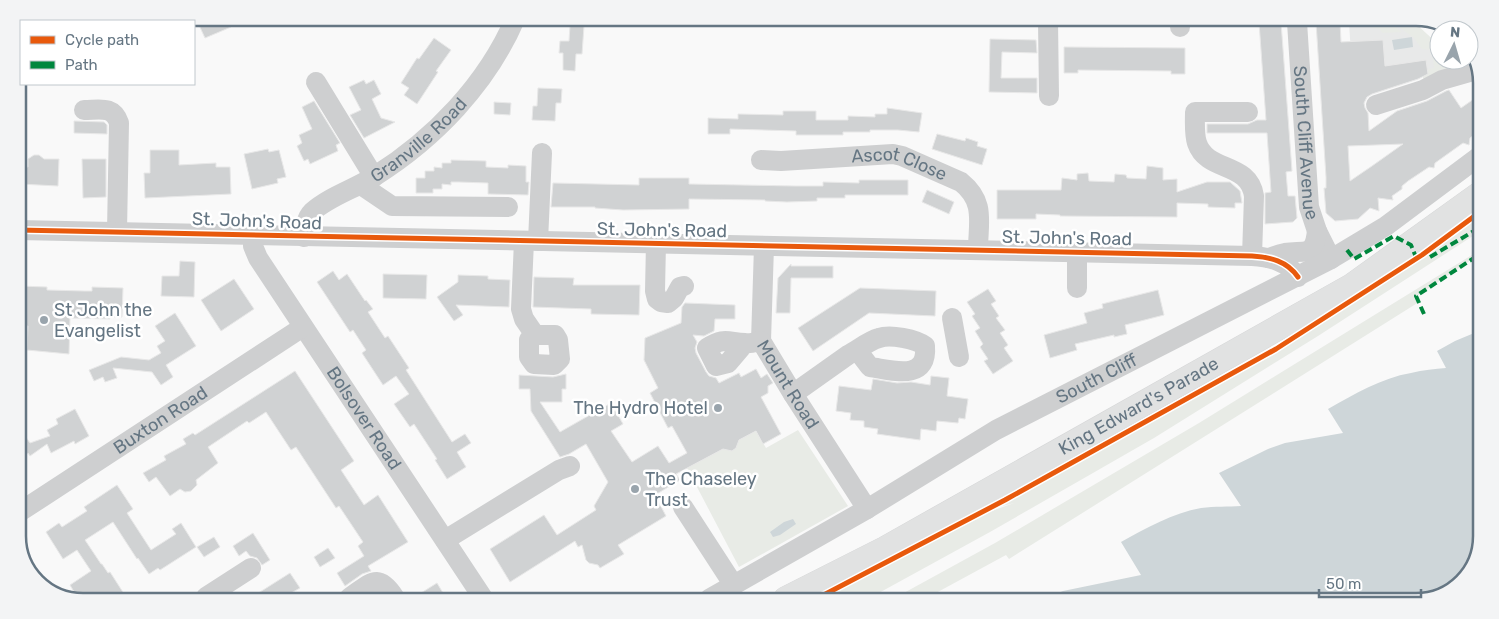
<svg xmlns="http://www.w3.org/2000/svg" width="1499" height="619" font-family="Rubik,sans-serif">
	<rect width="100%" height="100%" fill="#f9f9f9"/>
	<path fill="#e8e9e9" d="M1349 22H1412L1439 47V60L1444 74 1353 87Z"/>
	<path fill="#e8ebe6" d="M1359 22H1390L1402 32 1383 33 1379 29 1362 26Z
		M1392 22H1414L1439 45V60H1456L1468 71 1425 83 1421 72 1434 68 1432 50 1422 49 1414 38Z
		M1480 212V231L1476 234 1318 336 1154 438 990 532 866 600 823 599 825 598 823 596 816 599 823 595 983 514 1014 503 981 512 1276 349 1417 259Z
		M1480 250V254L1417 296 1419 302 1009 559 1006 555 923 600H891L995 543 1199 423Z
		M798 430 848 506 739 567 687 468 725 448 733 450 736 448 737 441 756 431 766 448Z"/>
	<path fill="#ced6d9" d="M1412 37 1413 47 1394 50 1392 40Z
		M1479 331 1477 561 1453 590 1416 601 1039 600 1063 591 1141 575 1121 542C1146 528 1173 513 1201 508 1215 506 1228 507 1241 506L1219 473 1268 449 1285 443 1343 433 1328 409C1355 394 1381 378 1411 373 1423 370 1435 369 1446 368L1437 351 1455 341Z
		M793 519 796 524 780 535 773 537 770 532 784 522Z"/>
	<path fill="#d0d2d3" stroke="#e8e8e8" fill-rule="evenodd" d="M209 18H226L231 27 205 38 198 23Z
		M1259 22H1281L1292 171 1286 172 1288 196H1295L1297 218 1293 222 1265 224V193L1271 192 1267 133H1207V124H1248L1257 120H1266Z
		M1316 22H1340L1341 42 1383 40 1385 66 1426 60 1428 74 1418 79 1372 94 1367 97 1364 103 1365 108 1368 113 1369 131 1397 111 1427 101 1446 91 1449 90 1461 108 1481 94V129L1470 138 1469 145 1463 143 1435 163 1434 168 1429 167 1408 181 1402 186V189L1392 196 1393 200 1378 198 1379 211 1370 208 1358 219 1335 221 1326 213 1324 188H1326V177ZM1403 144 1372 166 1350 181 1348 146Z
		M570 26H584L582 54H576L575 71 563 70V53H559L560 41H569Z
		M434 38 451 50 436 71 438 72 417 104 404 95 409 88 401 83 417 58 419 59Z
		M990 39 1036 40 1037 53 1002 52 1001 78H1037V93L989 92Z
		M1064 47 1185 48V74H1171V71L1078 70V73H1064Z
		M364 80 366 84 374 80 381 94 372 99 381 118 395 122 364 138 350 115 361 110 349 87Z
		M538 88 562 89 561 103H556L555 121 532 120 533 106H537Z
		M314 101 340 143 336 145 338 151 310 164 308 159 304 161 297 146 302 143 299 135 312 129 302 107Z
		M494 102 511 103 510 115 494 114Z
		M887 108 922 113 919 132 898 130H870V132H843V135H796V131L730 129V134H708V118L738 119V114L783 115V111H816V120H848V116L875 117V114H887Z
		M74 121 104 122 107 125V134L74 133Z
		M937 134 965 141 966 138 978 142 977 146 987 149 982 165 932 149Z
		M268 149 269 152 279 150 286 177 277 179 278 183 252 189 244 154Z
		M150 150H179V165L216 163V167H230L231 194 145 198 144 173H150Z
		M34 155H39L44 159H59L58 186 20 184 21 167H28V159Z
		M82 159H106V197L83 198Z
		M451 160 486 161V167L508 168V165L526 166V182H529L528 195 488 194V183L459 182H451V185L442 184V189H433V193H416V178H425V171H434V167L442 168V163H451Z
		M1147 166 1163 168V180L1177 179V192L1207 182H1230L1240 191 1242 203H1235V208L1208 207V204L1177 203V217L1060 216V215L1036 214V219H997V190H1061L1062 178 1077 180V174L1088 173 1089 181 1114 182 1115 174 1126 175 1127 178 1146 179Z
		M639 178H689V184L795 186H823V182L859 183V180H908V195H845V198H817V201L787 202 765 201V200L689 199V209L623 210 595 208V207H551L553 183 639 185Z
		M927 190 954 202 949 214 922 202Z
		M180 261 195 262 194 297 161 296 162 276H179Z
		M791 264V266H833V278H791L790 313H776L778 278Z
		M333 271 339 280 347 274 365 301 366 300 373 309 368 312 385 338 388 336 409 368 406 370 452 442 465 434 471 443 457 452 466 467 447 479 435 460 437 459 414 424 410 427 394 404 409 394 396 376 383 385 362 353 366 350 353 330 350 332 317 282Z
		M383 274 427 275 426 299 383 298Z
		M458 275 488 276V279L510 280 509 307 456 305 463 315 454 321 437 297 458 282Z
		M534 277 574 278 573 285H640L639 315 591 314V309L533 307Z
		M234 279 254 309 221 331 201 300Z
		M18 286 47 287V290L84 291H92V287L123 288 122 317H110V319L70 318 69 354 27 350 28 326H18Z
		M860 288 936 291 935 316 869 313 813 351 798 328Z
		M988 289 996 301 991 304 999 316 996 318 1005 330 1000 333 1008 345 1004 348 1013 361 993 374 984 361 988 359 980 347 983 344 975 331 980 328 972 316 975 314 967 302Z
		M1158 290 1164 315 1125 325 1127 334 1114 337V335L1075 344 1077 350 1050 358 1044 335 1087 323 1084 313 1103 308 1102 304Z
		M685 303 735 305V319H715L714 331 704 336 693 335 697 342 695 348 696 353 706 372 709 376 716 378 719 383 739 373 741 377 756 369 761 378 767 374 773 383 768 386V393L761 397 781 434 763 444 756 431 739 440 736 448 732 451 723 449 676 474 680 480 655 495 666 516 618 545 624 554 600 568 598 565 589 563 586 560 582 545 578 547 575 541 510 582 490 549 544 515 557 535 596 510 594 506 608 482 586 444 569 454 560 457 531 411 530 389H519V375L553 377 566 374V389H562V402H540L560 432 611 403 623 424 611 431 632 462 658 446 669 463 687 453 672 426 668 428 650 393 658 388 644 360 645 338 681 323 682 307Z
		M175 313 196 346 166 365 173 377 161 385 152 372 113 368 117 378 105 382 103 377 94 381 89 370 121 357 149 360 161 353 157 346 165 341 155 326Z
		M295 371 354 461 341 470 364 505 378 495 408 542 368 566 371 571 362 574 345 586 337 573 364 556 358 546 363 542 339 506 336 508 296 447 291 450 266 412 249 423 247 421 208 447 218 463 196 480 197 485 191 491 185 492 180 489 170 496 156 477 149 482 143 473 166 460 164 456 186 444 183 439 193 433 195 435Z
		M931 376 949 378 947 396 968 399 965 419 959 418 958 423 937 421 936 431 921 429 920 440 877 434 878 429 864 427V421L850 420 851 413 836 411 839 386 871 390 873 379 897 383 911 382 930 385Z
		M75 409 89 436 75 444 74 441 51 453 47 444 30 456 28 453 18 460V426L30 443 50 436 47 430 58 424 56 419Z
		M117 485 133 509 127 513 151 550 176 534 172 529 181 523 196 547 160 570 158 568 149 574 138 558 137 559 113 522 85 540 101 564H102L108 573 110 572 126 597H77L70 585 91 571 77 550 63 559 46 532 59 523 62 527 87 511 84 507Z
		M253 533 270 560 262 565 257 558 250 556 246 551 239 556 233 546Z
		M214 537 220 547 204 557 197 547Z
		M328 548 335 558 320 567 314 557Z
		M290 573 300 588 284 597H252Z
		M437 583 446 598H413Z"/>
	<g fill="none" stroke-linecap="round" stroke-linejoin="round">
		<defs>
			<g id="major">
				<path id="s8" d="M786 599 885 549 1352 286 1480 194"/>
			</g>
		</defs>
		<use href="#major" stroke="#d5d6d7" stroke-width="26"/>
		<g stroke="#cecfd0" stroke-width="20">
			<path d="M1048 21 1049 96"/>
			<path id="s1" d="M1297 22 1309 207 1317 231 1331 259"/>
			<path d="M1180 27V21"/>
			<path d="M316 82 374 177"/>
			<path d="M1376 105 1423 90 1442 80 1470 72 1476 65"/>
			<path d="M84 110C99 110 113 105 119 123L117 231"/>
			<path d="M1248 112H1195C1195 122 1194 134 1197 143 1207 173 1249 161 1254 196L1252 256"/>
			<path id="s2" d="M761 160 781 161 893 154 902 156 961 182C986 202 978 223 978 250"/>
			<path d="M361 185 392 206 508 207"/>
			<path d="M18 230 1252 256C1270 257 1287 261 1298 277"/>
			<path id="s3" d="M253 235V246L258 258 483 598"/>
			<path id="s4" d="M304 237C305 228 306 218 312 212 330 196 355 189 375 176 434 139 487 84 515 19"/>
			<path d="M524 241 521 309 524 319 535 335H555L558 340 560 359 554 365 534 364 529 357V340L535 335"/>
			<path d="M538 241 542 153"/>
			<path d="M656 243 655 291 657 299 661 302 668 303 674 298 680 287 684 286"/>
			<path id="s5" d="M764 246 761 341 793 394 867 509"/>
			<path d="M1077 252V288"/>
			<path d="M1269 258C1274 256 1280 254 1285 253 1306 250 1314 257 1317 231"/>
			<path d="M952 318 959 357"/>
			<path d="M745 343 728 363 716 366 707 348C724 337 727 342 745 343 750 344 756 342 761 341"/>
			<path d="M793 394 848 355C858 350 868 341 879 338 890 334 916 339 925 346 928 382 892 370 870 367L857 350"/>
			<path d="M683 507 733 584"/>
			<path id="s6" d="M18 513 303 327"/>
			<path d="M445 540 559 470 570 466"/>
			<path d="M206 597 251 568"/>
			<path d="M349 598C371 583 378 571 395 598"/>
			<path id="s7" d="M709 599 867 509 996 430 1331 259 1386 226 1481 155"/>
		</g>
		<use href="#major" stroke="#e1e2e2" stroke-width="25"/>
		<path stroke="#00873e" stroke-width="4" stroke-dasharray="8 4" stroke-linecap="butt" d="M1347 250 1354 259 1394 236 1411 245 1418 262
			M1430 257 1474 231 1480 239
			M1424 314 1416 296 1480 254"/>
		<defs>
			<path id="cycleway" d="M18 230 1252 256C1270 257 1287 261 1298 277
				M816 599 1005 500 1276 349 1422 255 1480 212"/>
		</defs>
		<use href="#cycleway" stroke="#fff" stroke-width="8"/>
		<use href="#cycleway" stroke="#e8590c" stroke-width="5"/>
	</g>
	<g fill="#99a4ac" stroke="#fff" stroke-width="2">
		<circle cx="44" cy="320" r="5"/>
		<circle cx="718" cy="408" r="5"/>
		<circle cx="635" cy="489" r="5"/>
	</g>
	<g text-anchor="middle" stroke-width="5" stroke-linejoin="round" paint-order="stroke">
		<g font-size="18" fill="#657683" stroke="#fff">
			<text dy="6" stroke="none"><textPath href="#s4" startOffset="156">Granville Road</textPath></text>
			<text dy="6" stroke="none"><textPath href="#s1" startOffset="121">South Cliff Avenue</textPath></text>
			<text dy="6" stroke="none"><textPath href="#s2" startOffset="140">Ascot Close</textPath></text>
			<text transform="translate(257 221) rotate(2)" y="6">St. John's Road</text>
			<text transform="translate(662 230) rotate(1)" y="6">St. John's Road</text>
			<text transform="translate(1067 238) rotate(1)" y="6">St. John's Road</text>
			<text dy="6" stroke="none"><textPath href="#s7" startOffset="446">South Cliff</textPath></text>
			<text dy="6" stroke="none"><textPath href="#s5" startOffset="146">Mount Road</textPath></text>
			<text dy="6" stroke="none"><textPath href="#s8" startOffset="402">King Edward's Parade</textPath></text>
			<text dy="6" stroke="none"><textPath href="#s3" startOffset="216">Bolsover Road</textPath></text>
			<text dy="6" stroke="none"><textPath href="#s6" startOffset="170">Buxton Road</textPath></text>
		</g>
		<g font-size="18" fill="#657683" stroke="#fff" text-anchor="start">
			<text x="54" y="316">St John the<tspan x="54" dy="21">Evangelist</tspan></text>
			<text x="708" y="414" text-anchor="end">The Hydro Hotel</text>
			<text x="645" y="485">The Chaseley<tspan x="645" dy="21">Trust</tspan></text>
		</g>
	</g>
	<path d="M0 0H1499V619H0ZM83 26H1416A57 57 0 0 1 1473 83V536A57 57 0 0 1 1416 593H83A57 57 0 0 1 26 536V83A57 57 0 0 1 83 26Z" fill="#f3f4f5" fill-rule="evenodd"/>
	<path fill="none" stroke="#657683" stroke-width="2.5" d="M83 26H1416A57 57 0 0 1 1473 83V536A57 57 0 0 1 1416 593H83A57 57 0 0 1 26 536V83A57 57 0 0 1 83 26Z"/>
	<rect x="20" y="20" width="175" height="65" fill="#ffffff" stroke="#c1c8cd"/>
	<rect x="30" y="36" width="25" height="8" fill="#e8590c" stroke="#c1c8cd"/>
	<text x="65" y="45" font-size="15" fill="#657683">Cycle path</text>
	<rect x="30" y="61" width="25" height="8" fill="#00873e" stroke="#c1c8cd"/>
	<text x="65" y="70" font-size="15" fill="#657683">Path</text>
	<g transform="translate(1454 45) rotate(5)"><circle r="24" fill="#ffffff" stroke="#c1c8cd"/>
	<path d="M0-4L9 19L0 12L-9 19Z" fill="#99a4ac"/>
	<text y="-8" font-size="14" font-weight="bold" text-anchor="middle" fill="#657683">N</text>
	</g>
	<path d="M1319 589v8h102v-8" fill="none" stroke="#657683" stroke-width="2.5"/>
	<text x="1326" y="589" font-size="15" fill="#657683" stroke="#ffffff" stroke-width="4" paint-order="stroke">50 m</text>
</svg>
